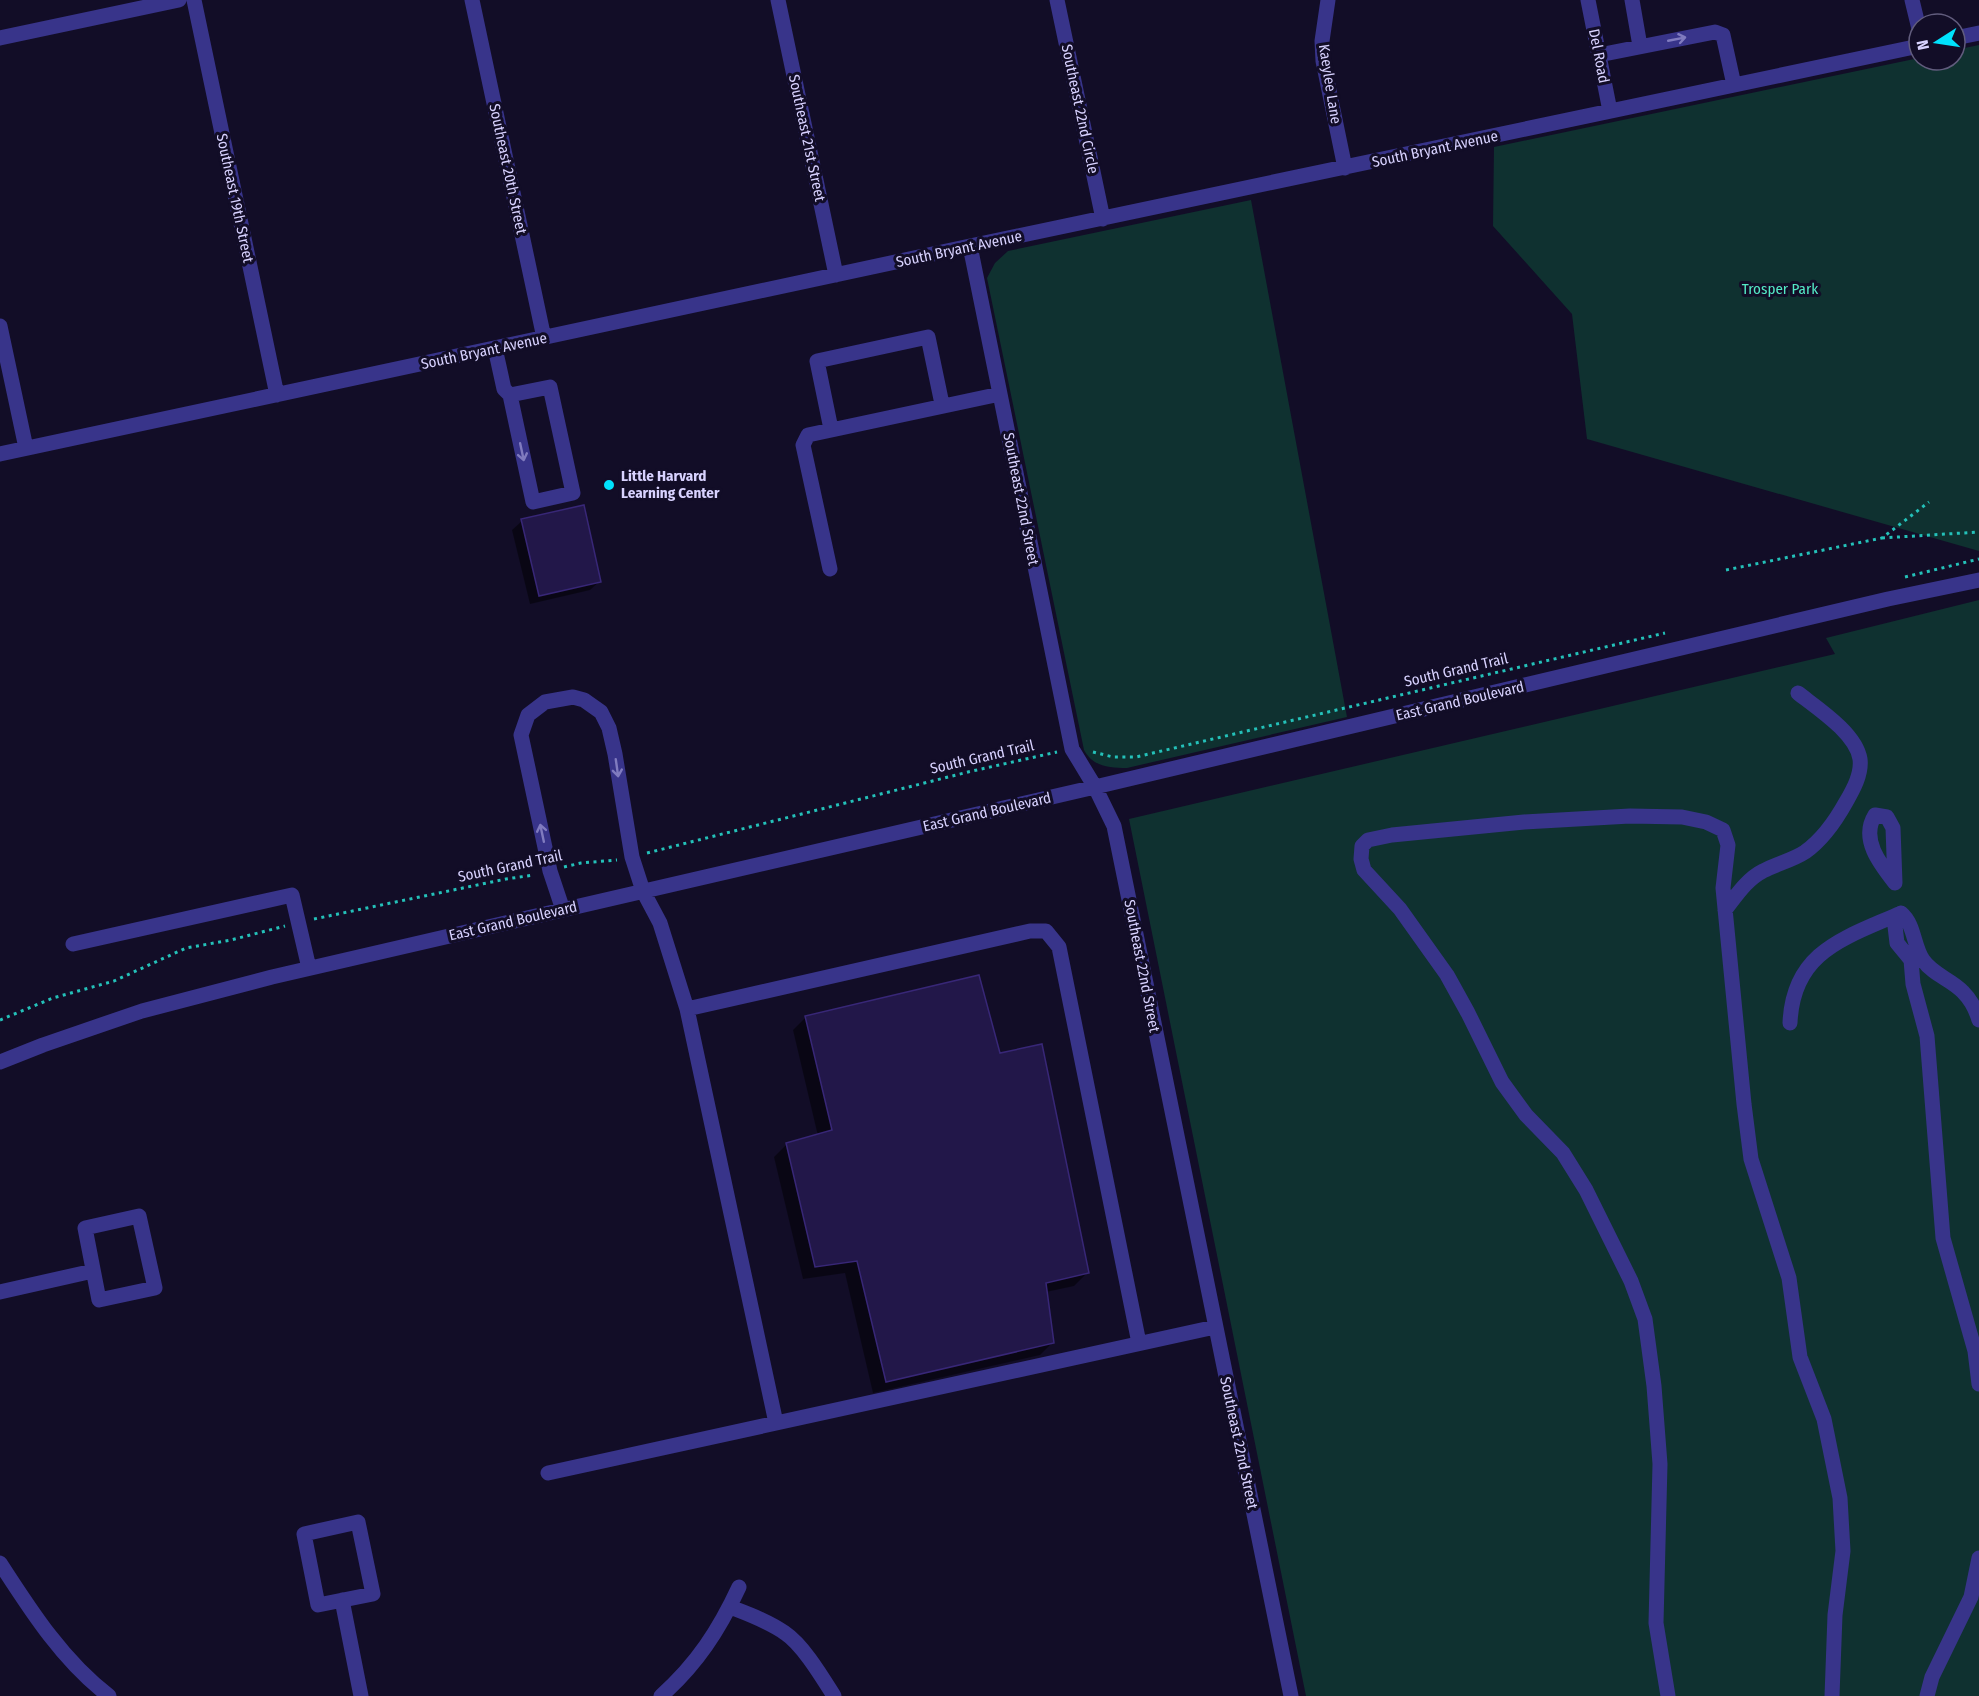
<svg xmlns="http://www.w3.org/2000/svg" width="1979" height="1696" font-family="'Fira Sans Condensed',sans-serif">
	<rect width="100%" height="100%" fill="#120d27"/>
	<path fill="#0f3130" d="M1979 45V551L1587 439 1572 314 1493 226 1494 147 1919 58V60H1955V50Z
		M1251 200 1347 717 1127 768C1110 768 1093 767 1084 750L987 278 995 263 1008 251Z
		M1979 600V1696H1306L1129 819 1835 654 1826 638Z"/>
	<path fill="#0007" d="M522 521 600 581 590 590 530 604 512 530Z
		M806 1017 999 1055 1087 1273 1074 1286 1046 1292 1053 1342 1040 1355 873 1393 845 1273 803 1279 774 1157 786 1145 818 1136 793 1030Z"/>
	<path fill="#221749" stroke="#382777" stroke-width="1.5" d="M584 505 601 582 539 596 521 519Z
		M979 975 1000 1053 1042 1044 1089 1273 1046 1283 1054 1343 886 1382 857 1261 815 1267 786 1143 832 1130 805 1016Z"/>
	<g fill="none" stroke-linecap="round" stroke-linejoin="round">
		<path stroke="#24c1b9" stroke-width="3" stroke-dasharray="3 4.5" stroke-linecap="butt" d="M1882 538 1979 532
			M1726 570 1882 538 1929 502
			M1905 577 1979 559
			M1093 752 1113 757H1136L1665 633
			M647 853 968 772 1057 752
			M564 867 581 863 617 860
			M314 919 506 879 534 875
			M0 1020 53 998 114 981 186 948 231 940 285 926"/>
		<path stroke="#38348a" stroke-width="15" d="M194 0 277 395
			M472 0 544 338
			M778 0 836 275
			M1057 0 1103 219
			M1328 0 1322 41 1323 61 1345 168
			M1588 0 1610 111
			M1632 0 1640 46
			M1912 0 1919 29
			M0 38 179 0
			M1955 38 1979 33
			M1599 55 1715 32 1723 35 1734 85
			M970 246 1072 749 1095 787 1114 826 1291 1696
			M0 326 26 448
			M495 348 504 389 510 395 533 502 573 493 550 387 510 395
			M831 429 817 361 928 337 942 404
			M0 454 970 246 1919 46
			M830 569 803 445 808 435 1000 394
			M1875 815 1887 817 1893 828 1895 883C1880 864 1860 839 1875 815Z
			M563 910 550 871 521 735 528 715 545 702 573 697 584 700 601 712 609 728 615 754 632 857 643 891 660 923 687 1009
			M1725 910C1736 896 1747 879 1763 871 1776 864 1793 860 1805 852 1822 840 1836 820 1846 802 1853 790 1862 774 1860 759 1856 733 1817 708 1798 693
			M73 944 292 895 309 968
			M1979 1020C1976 1010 1970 999 1963 992 1951 979 1933 975 1923 960 1913 945 1915 925 1901 913L1895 926 1897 943 1911 960 1913 984 1927 1036 1943 1238 1975 1351 1979 1384
			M1790 1023C1793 951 1845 938 1901 913
			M0 1062 43 1045 142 1011 272 977 1095 787 1888 599 1979 580
			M139 1216 155 1288 99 1300 85 1228Z
			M0 1292 93 1271
			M776 1423 687 1009 1030 931H1046L1059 947 1139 1343
			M548 1473 1215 1327
			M358 1522 373 1594 318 1605 304 1534Z
			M0 1563C31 1611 63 1661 109 1696
			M342 1600 361 1696
			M730 1607C748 1614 768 1621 785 1633 803 1645 822 1677 834 1696
			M661 1696C697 1664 719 1630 739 1587
			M1668 1696 1656 1623 1660 1464 1654 1386 1645 1319 1631 1281 1586 1190 1563 1153 1526 1115 1502 1082 1468 1013 1447 975 1400 909 1364 870 1361 859 1362 846 1368 840 1392 835 1524 822 1630 816 1682 817 1706 822 1723 830 1728 845 1723 888 1744 1104 1751 1159 1789 1278 1800 1357 1824 1419 1840 1498 1843 1551 1835 1615 1832 1696
			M1927 1696 1932 1677 1971 1597 1979 1558"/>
	</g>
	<defs><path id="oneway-shaft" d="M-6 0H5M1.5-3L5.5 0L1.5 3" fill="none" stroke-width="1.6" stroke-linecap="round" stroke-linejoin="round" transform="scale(1.5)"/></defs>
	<g stroke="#807bbf">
		<use href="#oneway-shaft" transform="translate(1677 39) rotate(-11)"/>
		<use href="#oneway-shaft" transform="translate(522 452) rotate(78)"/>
		<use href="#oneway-shaft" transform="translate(617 768) rotate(82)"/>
		<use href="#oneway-shaft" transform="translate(542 833) rotate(-102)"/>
	</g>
	<circle fill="#00e2fd" stroke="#120d27" stroke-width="2" cx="609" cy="485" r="6"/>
	<g text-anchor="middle" stroke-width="6" stroke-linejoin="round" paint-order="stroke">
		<g font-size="15" fill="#d8d2ff" stroke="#120d27">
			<text transform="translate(1599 56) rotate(79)" y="5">Del Road</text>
			<text transform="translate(1330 84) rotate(81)" y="5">Kaeylee Lane</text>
			<text transform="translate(1080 109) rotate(78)" y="5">Southeast 22nd Circle</text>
			<text transform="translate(807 138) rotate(78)" y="5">Southeast 21st Street</text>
			<text transform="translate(1435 149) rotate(-12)" y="5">South Bryant Avenue</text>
			<text transform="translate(508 169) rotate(78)" y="5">Southeast 20th Street</text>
			<text transform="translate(235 198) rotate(78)" y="5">Southeast 19th Street</text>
			<text transform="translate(959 249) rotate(-12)" y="5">South Bryant Avenue</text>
			<text transform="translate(484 351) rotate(-12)" y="5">South Bryant Avenue</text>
			<text transform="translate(1021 499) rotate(79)" y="5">Southeast 22nd Street</text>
			<text transform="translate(1456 670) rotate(-13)" y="5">South Grand Trail</text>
			<text transform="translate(1460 701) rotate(-13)" y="5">East Grand Boulevard</text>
			<text transform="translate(982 757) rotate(-13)" y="5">South Grand Trail</text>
			<text transform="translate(987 812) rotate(-13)" y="5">East Grand Boulevard</text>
			<text transform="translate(510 866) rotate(-12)" y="5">South Grand Trail</text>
			<text transform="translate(513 921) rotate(-13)" y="5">East Grand Boulevard</text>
			<text transform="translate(1142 966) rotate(79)" y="5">Southeast 22nd Street</text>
			<text transform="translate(1239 1443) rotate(78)" y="5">Southeast 22nd Street</text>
		</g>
		<g font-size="15" fill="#54eac6" stroke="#120d27">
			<text x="1780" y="294">Trosper Park</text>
		</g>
		<g font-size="15" font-weight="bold" fill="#d8d2ff" stroke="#120d27" text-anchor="start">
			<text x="621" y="481">Little Harvard<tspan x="621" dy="17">Learning Center</tspan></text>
		</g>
	</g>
	<g transform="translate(1937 42) rotate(258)"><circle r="28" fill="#120d27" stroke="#615c7d" stroke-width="1.5"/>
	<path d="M0-4.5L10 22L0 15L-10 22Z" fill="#00e2fd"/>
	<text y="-9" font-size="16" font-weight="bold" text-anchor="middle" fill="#d8d2ff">N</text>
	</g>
</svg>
